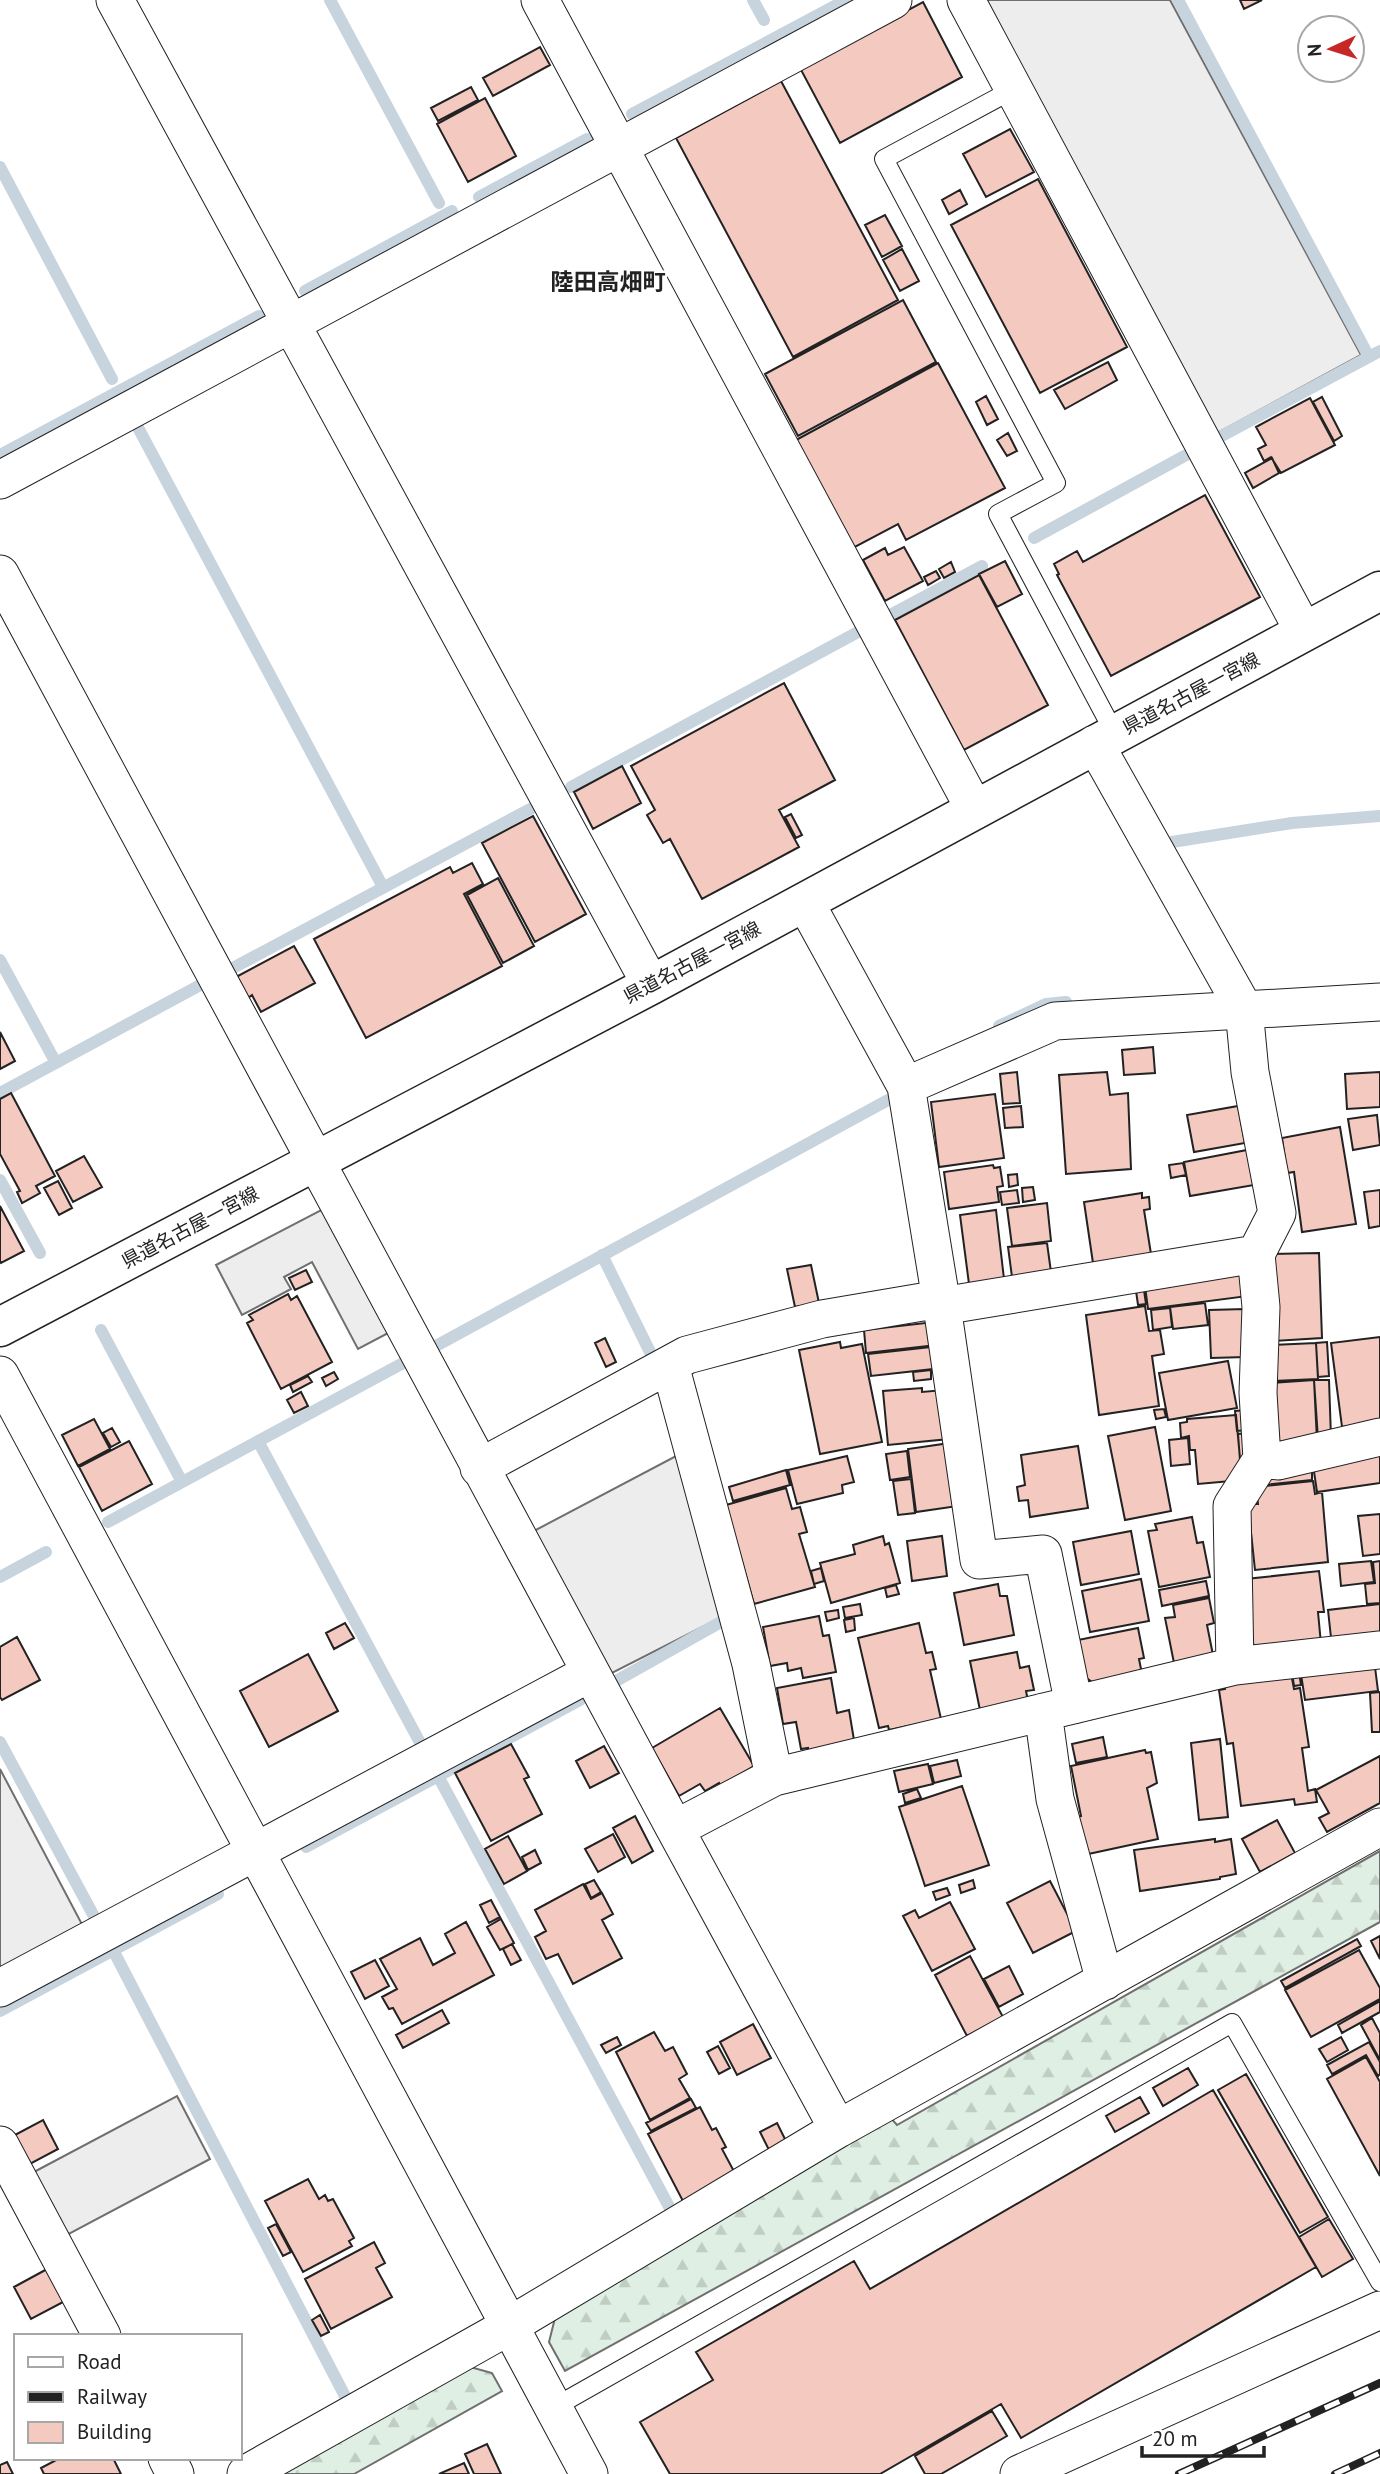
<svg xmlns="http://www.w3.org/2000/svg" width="1380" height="2474" font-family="'PT Sans','Noto Sans JP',sans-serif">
	<defs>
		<pattern id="forest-firs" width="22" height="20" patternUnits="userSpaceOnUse" patternTransform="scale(1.75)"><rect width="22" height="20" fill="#e0efe3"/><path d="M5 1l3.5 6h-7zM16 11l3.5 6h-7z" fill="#c0cdc2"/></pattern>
	</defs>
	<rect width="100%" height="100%" fill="#fff"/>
	<path fill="url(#forest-firs)" stroke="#6f6f6f" stroke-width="2" d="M1380 1851V1922L565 2371 549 2342 557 2310 890 2117 897 2125Z
		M463 2365 492 2373 502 2391 354 2474H266Z"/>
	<path fill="#ededed" stroke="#6f6f6f" stroke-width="2" d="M978 0H1170L1361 355 1212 436Z
		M327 1207 392 1331 358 1349 312 1262 284 1277 291 1289 242 1315 216 1265Z
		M678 1455 722 1617 608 1675 532 1532Z
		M0 1769 85 1930 0 1975Z
		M177 2096 210 2159 65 2236 32 2173Z"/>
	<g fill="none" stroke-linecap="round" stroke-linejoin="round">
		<path stroke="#c7d3dd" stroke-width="12" d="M330 0 439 203
			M753 0 764 20
			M1178 0 1369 357
			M632 114 846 0
			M0 167 112 379
			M479 197 587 139
			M305 291 452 211
			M134 420 383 887
			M1216 439 1380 351
			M0 455 259 316
			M1034 538 1188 454
			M890 615 982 566
			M571 787 858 632
			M1172 842 1292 823 1380 816
			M0 960 56 1063
			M231 969 534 807
			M999 1026 1046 1004 1066 1002
			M0 1093 204 983
			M0 1180 40 1253
			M602 1255 652 1356
			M101 1330 182 1482
			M434 1347 888 1100
			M258 1441 424 1750
			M108 1522 405 1362
			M0 1577 46 1552
			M616 1681 728 1618
			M0 1742 96 1920
			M438 1776 673 2214
			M306 1847 580 1700
			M113 1950 346 2398
			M0 2011 218 1894"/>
	</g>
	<path fill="#f3c9c0" stroke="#222" stroke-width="2" d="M1240 0H1262L1244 9Z
		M923 2 962 77 840 143 800 68Z
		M540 47 550 65 493 96 483 78Z
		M781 81 898 300 793 357 676 138Z
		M471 87 478 100 438 121 431 108Z
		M485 98 516 156 468 182 437 124Z
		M1010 129 1034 172 986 197 963 154Z
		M1038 179 1127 347 1040 393 951 225Z
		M960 190 967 204 949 214 942 200Z
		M885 215 902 246 882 257 865 225Z
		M902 249 919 281 900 291 883 260Z
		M903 300 936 362 798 436 765 374Z
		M1108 362 1117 380 1065 409 1054 390Z
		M938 363 1005 488 906 540 898 524 853 548 796 440Z
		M986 396 998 419 987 425 976 402Z
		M1322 397 1342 436 1334 441 1313 402Z
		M1310 398 1335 445 1281 473 1271 457 1264 461 1258 449 1266 445 1256 427Z
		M1008 433 1017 451 1007 456 997 440Z
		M1272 458 1279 473 1253 488 1245 473Z
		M1205 495 1260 597 1111 676 1057 575 1059 574 1054 564 1077 551 1083 562Z
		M904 547 923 581 885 601 863 560 885 548 888 555Z
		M1005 561 1022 594 997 607 979 574Z
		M951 562 955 572 944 578 939 569Z
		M936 571 940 578 928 585 924 577Z
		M979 575 1048 705 964 750 895 620Z
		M784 683 835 780 779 810 799 847 702 899 670 839 663 843 647 815 655 810 631 766Z
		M622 766 641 803 593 829 574 792Z
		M791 814 802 835 796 838 785 817Z
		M533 816 586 914 535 942 482 843Z
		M472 863 483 884 464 894 502 966 366 1038 314 939 450 867 453 873Z
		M498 878 534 946 503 963 467 895Z
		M294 946 315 983 261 1012 252 995 247 999 236 977Z
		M0 1032 15 1061 0 1069Z
		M1153 1047 1155 1073 1124 1075 1122 1050Z
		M1017 1072 1020 1103 1003 1104 1000 1074Z
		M1107 1072 1110 1095 1128 1093 1131 1169 1066 1174 1059 1075Z
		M1380 1072V1107L1347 1109 1345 1074Z
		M11 1093 55 1176 36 1186 40 1193 22 1203 17 1192 20 1191 0 1154V1099Z
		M995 1094 1004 1158 939 1167 931 1102Z
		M1021 1106 1023 1127 1005 1128 1003 1108Z
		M1238 1106 1245 1143 1194 1152 1187 1115Z
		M1377 1115 1380 1145 1353 1150 1348 1119Z
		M1340 1127 1356 1224 1302 1232 1294 1172 1287 1173 1282 1138Z
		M1247 1150 1254 1185 1190 1196 1184 1162Z
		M84 1156 102 1187 73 1202 56 1171Z
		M1183 1163 1186 1175 1171 1178 1169 1165Z
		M993 1165 994 1168 1000 1167 1003 1186 997 1187 999 1202 949 1209 944 1172Z
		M1017 1174 1018 1185 1009 1187 1008 1175Z
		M58 1181 72 1208 59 1215 44 1188Z
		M1033 1187 1035 1200 1023 1202 1022 1188Z
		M1017 1190 1019 1203 1002 1205 1000 1192Z
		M1380 1190V1226L1369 1228 1364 1192Z
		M1142 1193V1198L1149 1197 1150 1209 1144 1210 1151 1254 1093 1263 1084 1202Z
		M1047 1203 1051 1241 1012 1246 1007 1208Z
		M0 1206 24 1251 1 1263 0 1261Z
		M996 1210 1004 1279 969 1284 960 1215Z
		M1047 1243 1051 1272 1012 1277 1008 1247Z
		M1319 1253 1322 1338 1274 1341 1271 1254Z
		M811 1265 819 1303 795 1307 787 1269Z
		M1244 1266 1248 1296 1148 1309 1144 1279Z
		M306 1270 312 1282 295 1290 289 1278Z
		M1143 1283 1146 1304 1138 1305 1135 1284Z
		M288 1294 291 1300 297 1296 332 1362 281 1389 247 1323 253 1320 249 1315Z
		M1205 1303 1208 1325 1173 1329 1170 1307Z
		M1145 1306 1149 1331 1160 1330 1164 1354 1152 1356 1159 1406 1099 1415 1086 1315Z
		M1170 1308 1172 1327 1153 1330 1151 1310Z
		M1245 1309 1246 1357 1211 1358 1209 1310Z
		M934 1322 937 1345 866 1353 864 1330Z
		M1380 1337V1422L1342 1427 1331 1343Z
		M605 1338 616 1362 606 1367 595 1343Z
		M840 1342 841 1348 862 1344 882 1442 820 1454 799 1350Z
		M1327 1342 1329 1376 1318 1377 1316 1343Z
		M1316 1343 1318 1379 1273 1381 1272 1345Z
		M931 1347 933 1369 871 1376 868 1354Z
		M1228 1361 1237 1408 1168 1420 1159 1373Z
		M931 1370V1379L914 1381 913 1372Z
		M334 1372 338 1379 326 1386 322 1378Z
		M308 1376 312 1382 293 1392 290 1385Z
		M1314 1380H1329L1331 1438 1318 1439Z
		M1314 1380 1317 1441 1274 1443 1271 1383Z
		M922 1388V1392L944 1390 949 1439 888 1445 883 1391Z
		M301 1392 308 1406 294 1413 287 1400Z
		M1164 1409 1166 1417 1156 1419 1154 1410Z
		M1246 1410 1248 1430 1237 1431 1235 1411Z
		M1236 1415 1242 1480 1198 1484 1195 1450H1190L1189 1436 1181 1438 1180 1423 1187 1422V1419Z
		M94 1419 110 1449 78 1466 62 1435Z
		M1155 1427 1171 1511 1125 1520 1108 1436Z
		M112 1428 120 1442 111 1447 103 1433Z
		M1248 1433 1250 1460H1240L1238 1434Z
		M1188 1438 1190 1464 1171 1466 1169 1440Z
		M129 1441 152 1484 102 1511 79 1467Z
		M950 1443 958 1506 916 1512 908 1449Z
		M1078 1446 1088 1508 1030 1517 1028 1500 1019 1501 1017 1487 1025 1485 1021 1455Z
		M907 1451 910 1477 890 1480 886 1454Z
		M1380 1455V1483L1317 1492 1313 1465Z
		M847 1456 854 1482 842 1485 843 1493 797 1504 788 1470Z
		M1312 1469V1480L1264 1485 1263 1474Z
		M786 1470 790 1485 733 1501 729 1487Z
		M911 1479 915 1513 898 1515 893 1481Z
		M1313 1481 1315 1494 1322 1492 1328 1562 1255 1570 1248 1504H1258L1256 1487Z
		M786 1488 792 1509 800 1507 807 1532 799 1534 815 1587 754 1604 726 1505Z
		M1380 1514V1554L1363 1556 1358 1516Z
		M1192 1517 1197 1543 1203 1542 1210 1577 1159 1587 1148 1531 1157 1530 1155 1524Z
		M1131 1531 1139 1574 1081 1585 1073 1542Z
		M883 1536 885 1545 889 1543 900 1583 831 1603 820 1563 855 1554 853 1545Z
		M942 1536 947 1576 912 1581 907 1541Z
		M1371 1561 1374 1582 1341 1586 1339 1564Z
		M1380 1561V1603L1367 1604 1365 1584 1375 1583 1373 1562Z
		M821 1568 824 1581 814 1584 811 1571Z
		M1319 1571 1324 1612H1318L1321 1644 1254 1651 1246 1579Z
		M1141 1579 1149 1621 1090 1632 1082 1591Z
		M1206 1581 1209 1596 1162 1606 1159 1590Z
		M998 1584 1000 1596H1007L1014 1635 964 1645 954 1593Z
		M896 1585 899 1594 887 1597 885 1588Z
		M1209 1598 1214 1623 1207 1625 1214 1660 1175 1668 1165 1618 1175 1617 1173 1605Z
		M860 1604 862 1615 845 1618 843 1607Z
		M1380 1604V1641L1332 1647 1328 1610Z
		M838 1610 839 1618 827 1621 825 1612Z
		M819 1616 823 1636 829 1635 836 1672 803 1678 801 1668 788 1671 787 1663 770 1666 763 1627Z
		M854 1618 855 1630 846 1632 844 1620Z
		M345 1623 354 1638 334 1649 326 1633Z
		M919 1623 926 1653 932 1652 936 1669 930 1670 941 1719 889 1730 888 1726 879 1728 858 1638Z
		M1138 1628 1144 1658 1139 1659 1142 1674 1095 1684 1085 1677 1078 1640Z
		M17 1637 40 1680 2 1700 0 1697V1647Z
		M1017 1652 1020 1668 1029 1666 1034 1690 1026 1691 1029 1706 981 1715 970 1661Z
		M308 1654 338 1711 269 1747 240 1691Z
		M1374 1659 1378 1691 1305 1700 1300 1668Z
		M1299 1672 1301 1685 1294 1686 1292 1673Z
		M1291 1673 1294 1689 1300 1688 1309 1747 1302 1748 1308 1791 1315 1789 1317 1802 1295 1805 1294 1799 1241 1806 1233 1743 1227 1744 1219 1690 1225 1689 1224 1682Z
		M831 1678 837 1713 849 1710 855 1746 809 1755 808 1748 801 1749 796 1722 783 1724 777 1688Z
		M1380 1692V1732H1372L1370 1693Z
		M720 1708 754 1766 720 1786 719 1783 705 1791 700 1784 679 1796 652 1748Z
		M1103 1737 1107 1757 1076 1763 1072 1744Z
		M1220 1739 1228 1817 1199 1820 1191 1743Z
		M511 1744 529 1777 524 1779 542 1814 491 1841 455 1773Z
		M604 1746 619 1773 590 1788 576 1761Z
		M1145 1750 1146 1753 1151 1752 1157 1783 1147 1788 1158 1839 1079 1856 1072 1818 1081 1816 1071 1766Z
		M1380 1756V1803L1327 1832 1319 1818 1329 1813 1316 1790Z
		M957 1760 961 1776 934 1783 930 1766Z
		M928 1764 933 1784 899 1792 894 1771Z
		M962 1786 989 1865 925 1886 899 1807Z
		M917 1789 921 1798 905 1803 903 1794Z
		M635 1816 653 1851 632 1863 613 1828Z
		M1277 1820 1295 1853 1260 1872 1242 1839Z
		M613 1834 625 1857 598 1872 585 1849Z
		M508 1836 527 1871 504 1884 485 1849Z
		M1215 1839V1842L1231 1839 1236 1874 1220 1877V1879L1140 1891 1134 1850Z
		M535 1850 541 1863 528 1870 522 1857Z
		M594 1880 601 1892 591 1898 585 1884Z
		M973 1880 975 1888 961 1893 959 1885Z
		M1050 1881 1076 1931 1033 1953 1007 1903Z
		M583 1884 591 1899 602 1893 613 1914 602 1920 622 1958 573 1984 558 1954 546 1959 535 1937 546 1931 535 1910Z
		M947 1888 950 1895 936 1900 933 1892Z
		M491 1900 500 1917 489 1923 480 1905Z
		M950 1902 975 1949 932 1971 903 1916 915 1910 919 1918Z
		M501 1919 514 1943 500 1950 487 1927Z
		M466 1922 494 1975 402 2024 393 2008 389 2009 382 1997 397 1989 380 1959 420 1938 433 1965 455 1953 445 1934Z
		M1380 1936V1959L1371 1941Z
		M1357 1939 1361 1946 1285 1988 1281 1981Z
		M512 1944 521 1960 511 1965 503 1949Z
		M1359 1950 1380 1988V1999L1311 2037 1285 1990Z
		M970 1956 1003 2017 967 2036 935 1975Z
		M375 1960 389 1986 365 1999 351 1972Z
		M1009 1966 1023 1994 999 2007 984 1979Z
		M1380 2001V2012L1342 2033 1338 2025Z
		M442 2010 449 2023 403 2048 396 2035Z
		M1372 2018 1380 2033V2060L1361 2025Z
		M753 2024 771 2058 737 2075 720 2042Z
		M654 2032 665 2051 673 2047 687 2074 679 2079 690 2098 650 2120 616 2052Z
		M617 2037 621 2045 606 2053 601 2045Z
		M1341 2037 1348 2050 1327 2062 1319 2049Z
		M1369 2042 1380 2062V2074L1378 2076 1366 2055 1332 2074 1327 2065Z
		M718 2046 730 2068 719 2074 707 2052Z
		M1366 2057 1380 2082V2176L1327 2079Z
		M1188 2068 1198 2085 1163 2106 1153 2088Z
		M1246 2074 1328 2217 1300 2233 1218 2090Z
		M1213 2090 1316 2267 1021 2438 1001 2404 880 2474H670L640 2422 713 2380 696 2352 854 2261 870 2289Z
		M1140 2097 1149 2113 1115 2132 1106 2116Z
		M691 2099 696 2108 651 2131 646 2123Z
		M700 2107 712 2130 716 2128 726 2147 722 2149 737 2177 685 2205 648 2134Z
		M43 2120 58 2149 28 2165 13 2136Z
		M777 2123 788 2145 771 2154 760 2132Z
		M308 2179 319 2199 325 2195 328 2201 333 2199 354 2238 349 2241 352 2246 303 2272 265 2201Z
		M1329 2219 1353 2259 1322 2277 1299 2237Z
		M276 2224 291 2252 283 2256 268 2228Z
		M374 2242 385 2263 376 2268 392 2297 331 2329 305 2279Z
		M49 2268 65 2301 31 2319 14 2287Z
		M320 2315 329 2332 321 2336 312 2320Z
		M992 2411 1007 2436 941 2474H925L915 2456Z
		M487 2444 501 2474H474L465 2454Z
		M60 2458H113L121 2474H44L41 2468Z
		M7 2462 13 2474H0V2465Z
		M464 2463 469 2474H439Z"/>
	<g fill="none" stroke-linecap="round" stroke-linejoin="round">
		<defs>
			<path id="service" d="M1014 89 884 159 1056 483 998 514 1115 734
				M553 2408 1232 2023 1380 2282"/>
			<path id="minor" d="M115 0 651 985
				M540 0 975 810
				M966 0 1304 632
				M0 480 893 0
				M0 574 675 1829 774 1777 1235 1666 1380 1650
				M1095 744 1244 1009 1250 1072 1277 1213 1256 1254 1261 1307 1258 1393 1262 1459 1232 1506 1235 1666
				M805 902 906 1086 942 1306 979 1560 1043 1554 1074 1705
				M906 1086 1055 1021 1380 1002
				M942 1306 1256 1254
				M670 1365 751 1664 774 1777
				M0 1375 589 2474
				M1262 1459 1278 1461 1380 1437
				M479 1468 687 1355 822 1319 940 1299
				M1043 1712 1055 1799 1105 1981
				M675 1829 838 2129
				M0 1988 590 1673
				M0 2145 102 2336
				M167 2458 175 2474
				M246 2474 509 2326 838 2129 1380 1827
				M1019 2474 1380 2310"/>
			<path id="secondary" d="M0 1327 651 985 1380 591"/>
		</defs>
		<use href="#service" stroke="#222" stroke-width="20"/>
		<use href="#minor" stroke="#222" stroke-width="39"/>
		<use href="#secondary" stroke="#222" stroke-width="41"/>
		<use href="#service" stroke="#fff" stroke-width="18"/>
		<use href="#minor" stroke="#fff" stroke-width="37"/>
		<use href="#secondary" stroke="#fff" stroke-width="38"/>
		<defs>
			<path id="rail" d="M1179 2474 1380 2383
				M1335 2474 1380 2453"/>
		</defs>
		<use href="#rail" stroke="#222" stroke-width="8"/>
		<use href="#rail" stroke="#fff" stroke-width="5" stroke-dasharray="16" stroke-linecap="butt"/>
	</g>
	<g text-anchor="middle" stroke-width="5" stroke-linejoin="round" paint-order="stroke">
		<g font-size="19" fill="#222" stroke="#fff">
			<text transform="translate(1191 693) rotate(-28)" y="7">県道名古屋一宮線</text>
			<text transform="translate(692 962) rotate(-28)" y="7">県道名古屋一宮線</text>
			<text transform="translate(190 1227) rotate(-28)" y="7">県道名古屋一宮線</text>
		</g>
		<g font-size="23" font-weight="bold" fill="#222" stroke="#fff">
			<text x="608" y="290">陸田高畑町</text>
		</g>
	</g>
	<rect x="14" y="2334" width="228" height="126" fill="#ffffff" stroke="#a7a7a7" stroke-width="2"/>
	<rect x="28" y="2357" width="35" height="10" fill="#ffffff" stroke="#a7a7a7" stroke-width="2"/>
	<text x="77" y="2369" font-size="21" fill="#222222">Road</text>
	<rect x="28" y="2392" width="35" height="10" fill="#222222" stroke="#a7a7a7" stroke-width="2"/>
	<text x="77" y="2404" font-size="21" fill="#222222">Railway</text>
	<rect x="28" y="2422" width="35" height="21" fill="#f3c9c0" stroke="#a7a7a7" stroke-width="2"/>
	<text x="77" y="2439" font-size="21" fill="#222222">Building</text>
	<g transform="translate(1331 49) rotate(266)"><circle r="33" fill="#ffffff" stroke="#a7a7a7" stroke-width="2"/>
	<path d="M0-5L12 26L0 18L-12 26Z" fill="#c62828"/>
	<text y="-10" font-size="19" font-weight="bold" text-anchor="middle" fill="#222222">N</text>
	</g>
	<path d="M1142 2446v10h122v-10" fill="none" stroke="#222222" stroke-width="3.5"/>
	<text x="1152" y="2446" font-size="21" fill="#222222" stroke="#ffffff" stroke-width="5" paint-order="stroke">20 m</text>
</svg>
